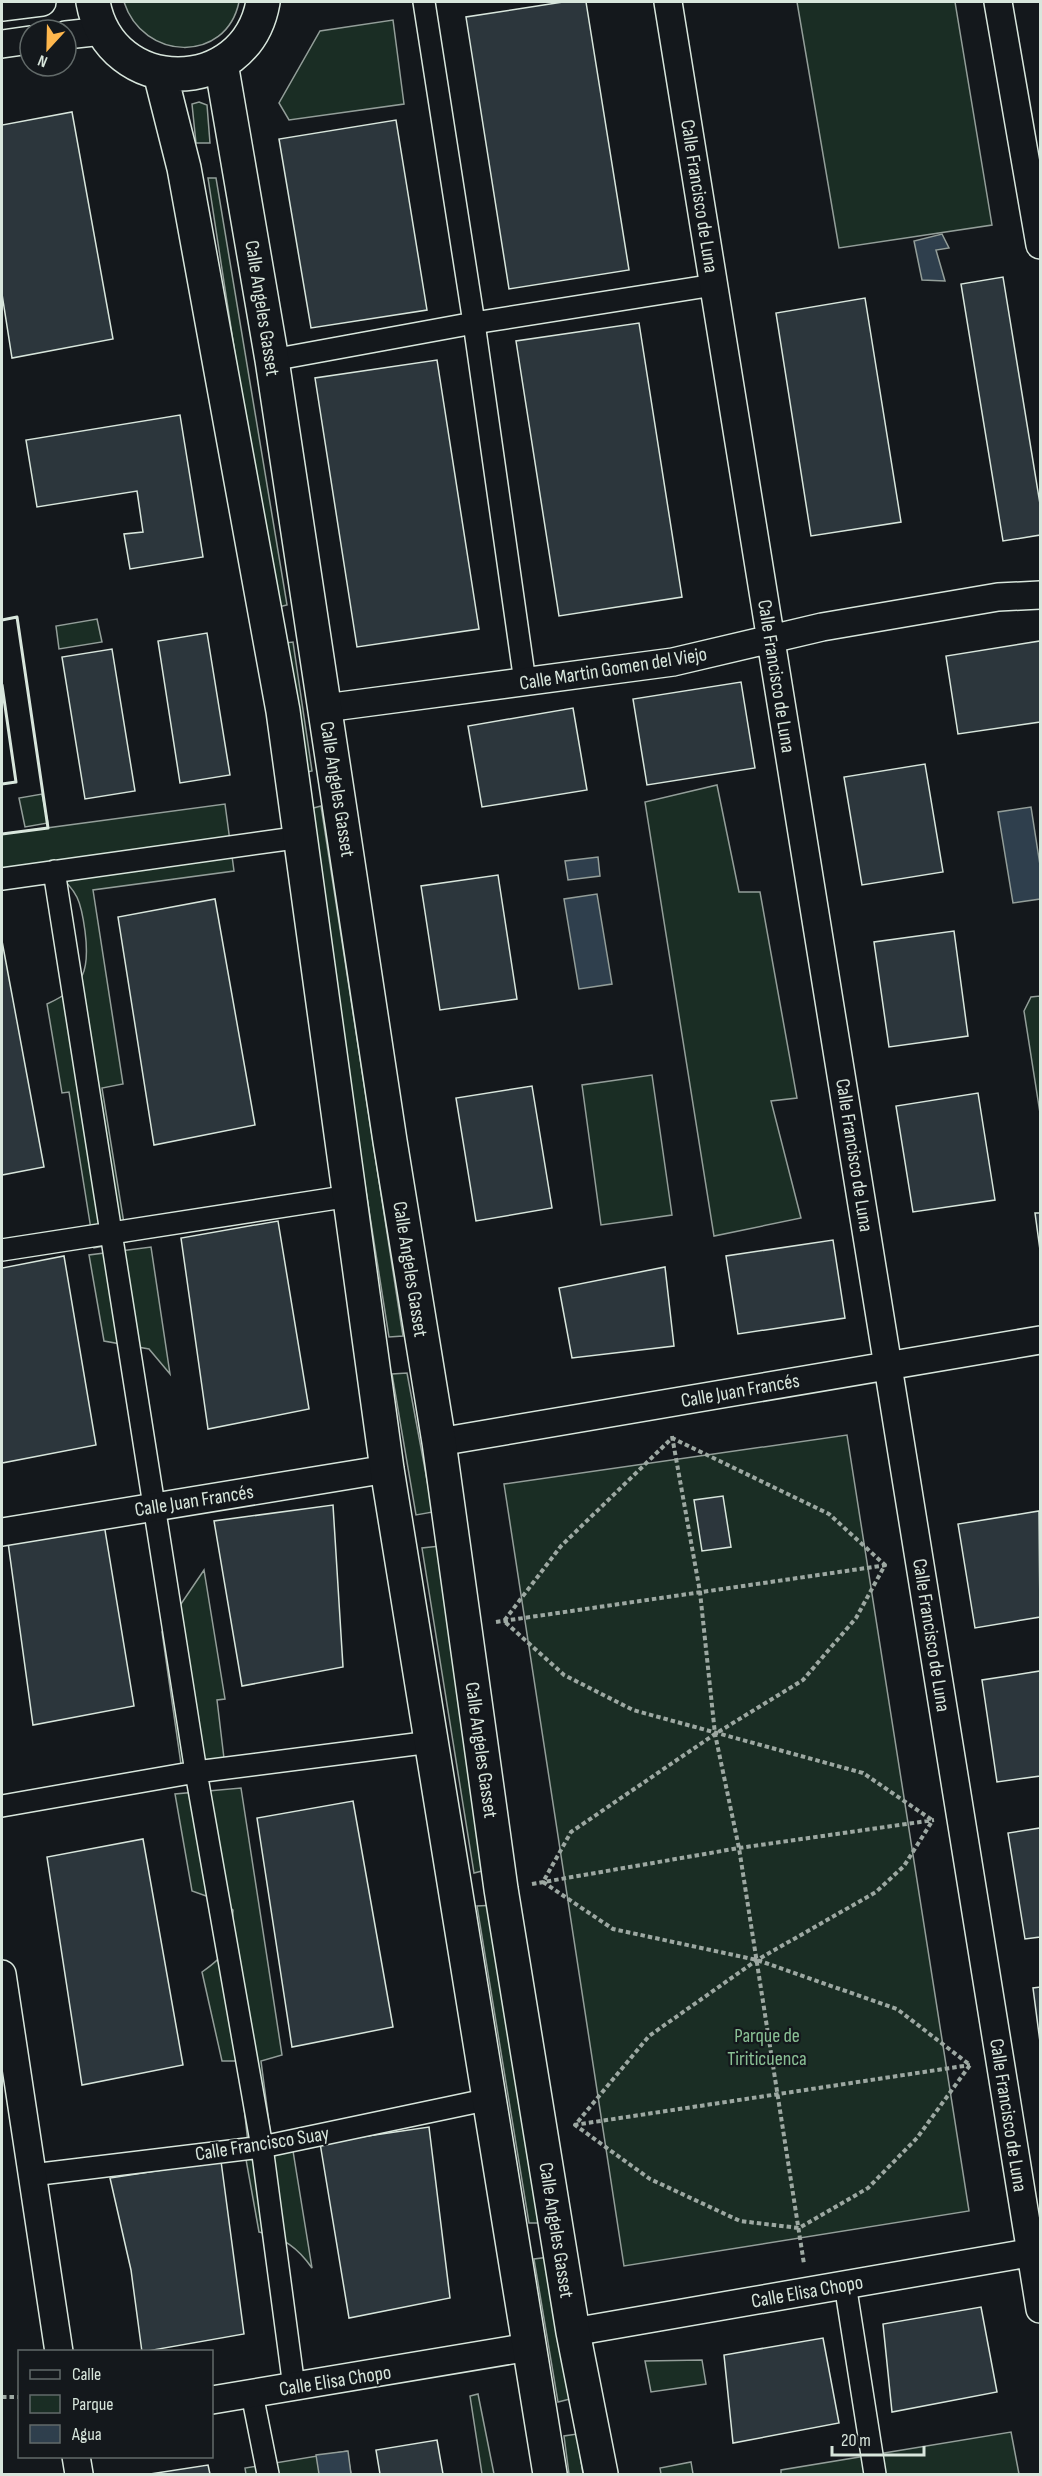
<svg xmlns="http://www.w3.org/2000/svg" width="1042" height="2476" font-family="'Sofia Sans Condensed',sans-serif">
	<rect width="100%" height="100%" fill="#14181c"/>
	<path fill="#1a2d24" stroke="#939e99" stroke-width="1.5" d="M124 2H239C226 64 143 61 124 2Z
		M797 2H955L992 225 839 248Z
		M393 20 404 104 289 120 279 103 320 31Z
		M199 102 207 105 210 143H196L192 104Z
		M208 178H216L287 605 274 608Z
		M97 619 102 642 59 649 56 626Z
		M293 642 312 771 302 773 278 644Z
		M717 785 739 892H760L797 1098 771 1101 801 1218 714 1236 645 802Z
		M42 794 48 823 25 827 19 798Z
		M225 804 234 871 93 890 123 1084 102 1088 127 1242 94 1248 69 1092 62 1093 47 1004C85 987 90 970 85 931 81 901 78 891 54 871L2 879V834Z
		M321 806 403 1336 389 1337 306 810Z
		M1040 996V1113L1024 1011 1031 997Z
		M652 1075 672 1215 601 1225 582 1085Z
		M151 1247 170 1374 149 1349 104 1341 89 1255Z
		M407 1373 433 1512 416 1515 392 1374Z
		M847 1435 969 2211 624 2266 504 1484Z
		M440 1546 490 1869 474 1873 422 1548Z
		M204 1570 225 1699 217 1700 226 1775 218 1780 184 1785 162 1632Z
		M241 1788 282 2055 261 2061 271 2138 248 2143 239 2061H222L202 1972C232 1951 231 1945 233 1910L223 1902 192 1891 175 1794Z
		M496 1905 544 2223H529L477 1906Z
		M293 2151 312 2268C298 2248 283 2237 259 2232L245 2154Z
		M549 2257 574 2398 558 2402 534 2259Z
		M702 2360 706 2384 651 2392 645 2361Z
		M478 2394 494 2474H482L470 2396Z
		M1011 2432 1019 2474H781V2470Z
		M577 2434 583 2474H569L564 2436Z
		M347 2451 351 2474H246L245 2468Z
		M691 2462 693 2474H661L660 2468Z"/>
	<path fill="#2f3f4d" stroke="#939e99" stroke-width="1.5" d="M942 234 949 248 936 250 945 281 922 280 914 241Z
		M1031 807 1040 865V899L1013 903 998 812Z
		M598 857 600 876 568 880 565 861Z
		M597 894 612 984 579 989 564 899Z
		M348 2451 351 2474H319L316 2455Z"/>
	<path fill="#2c363c" stroke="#d8e6dc" stroke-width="1.5" d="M563 2H586L629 270 509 289 466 17Z
		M72 112 113 339 12 358 2 294V125Z
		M396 120 427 310 311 328 279 139Z
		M1003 277 1040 504V535L1003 541 961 284Z
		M865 298 901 522 811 536 776 313Z
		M639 323 682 597 559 616 516 341Z
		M437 360 479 629 357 647 315 378Z
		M180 415 203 557 130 569 124 534 143 532 137 491 37 507 26 440Z
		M207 633 230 775 180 783 158 641Z
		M1040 641V722L958 734 946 656Z
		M112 649 135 791 85 799 62 657Z
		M741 682 755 768 647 785 633 699Z
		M573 708 587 790 482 807 468 726Z
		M925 764 943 872 862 885 844 777Z
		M498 875 517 999 440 1010 421 886Z
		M215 899 255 1125 154 1145 118 917Z
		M954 931 968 1036 889 1047 874 942Z
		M2 941 44 1167 2 1175Z
		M532 1086 552 1208 476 1221 456 1098Z
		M978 1093 995 1200 913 1212 896 1106Z
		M1035 1213H1040V1250Z
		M278 1221 309 1409 208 1429 181 1238Z
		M833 1240 845 1318 738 1334 726 1256Z
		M64 1256 96 1445 2 1463V1268Z
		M665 1267 674 1346 572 1358 559 1288Z
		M723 1496 731 1547 702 1551 694 1500Z
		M333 1505 343 1667 242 1686 214 1521Z
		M1039 1511 1040 1617 975 1628 958 1524Z
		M103 1518 134 1706 33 1725 7 1535Z
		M1040 1671V1776L997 1782 982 1680Z
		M353 1801 393 2027 292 2047 257 1818Z
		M1040 1828V1937L1025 1939 1008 1833Z
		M143 1839 183 2065 82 2085 47 1857Z
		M1040 1987V2042L1033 1988Z
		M429 2127 450 2298 349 2318 320 2143Z
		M221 2161 244 2334 142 2352 131 2270 110 2178Z
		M981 2307 997 2392 892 2412 883 2324Z
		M823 2338 839 2423 733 2443 724 2355Z
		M437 2440 443 2474H380L376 2450Z
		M208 2465 210 2474H150Z"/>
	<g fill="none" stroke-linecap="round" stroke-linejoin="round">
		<defs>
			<path id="pedestrian" d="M424 2 474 323 525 682
				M272 360 474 323 714 285
				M54 871 196 1772 262 2147 294 2387
				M2 879 302 837
				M2 1250 350 1196
				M2 1806 196 1772 431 1742
				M32 2175 262 2147 490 2099
				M845 2284 875 2474
				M252 2394 268 2474"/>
			<path id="minor" d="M668 2 1040 2309
				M998 2 1040 245
				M2 7 42 2
				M66 35 103 31
				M2 44 30 40
				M325 708 673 662 822 627 998 597 1040 595
				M439 1442 1040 1340
				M2 1532 387 1469
				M2 1974 59 2352
				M573 2332 1040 2251
				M212 2400 529 2347
				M76 2456 79 2474"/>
			<path id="tertiary" d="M93 2C110 98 246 98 263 2
				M221 63 272 360 390 1141 439 1442 501 1889 573 2332 601 2474
				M160 73 184 168 283 711 387 1469 550 2474"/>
		</defs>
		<use href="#pedestrian" stroke="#d8e6dc" stroke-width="24"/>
		<use href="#minor" stroke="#d8e6dc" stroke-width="30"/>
		<use href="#tertiary" stroke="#d8e6dc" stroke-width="36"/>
		<path stroke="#9da8a2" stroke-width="4" stroke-dasharray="4.5 3" stroke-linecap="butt" d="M672 1436 700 1592 715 1734 739 1848 804 2264
			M496 1622 887 1565
			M931 1823 904 1866 876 1892 757 1960 649 2036 575 2125 650 2179 740 2221 799 2228 868 2188 917 2138 970 2065 897 2009 757 1960 613 1929 543 1882 571 1832 715 1734 803 1680 856 1618 885 1565 829 1514 672 1438 561 1546 504 1621 564 1675 633 1710 863 1773 932 1820
			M532 1884 739 1848 934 1820
			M574 2125 970 2065
			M2 2397H20"/>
		<use href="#pedestrian" stroke="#14181c" stroke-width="21"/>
		<use href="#minor" stroke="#14181c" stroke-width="27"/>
		<use href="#tertiary" stroke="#14181c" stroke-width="33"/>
		<path stroke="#d8e6dc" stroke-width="3" d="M2 620 17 617 48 828 2 834
			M2 685 16 782 2 784"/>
	</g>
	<g text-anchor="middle" stroke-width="4.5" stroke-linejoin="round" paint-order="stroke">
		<g font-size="20" fill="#d8e6dc" stroke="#14181c">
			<text transform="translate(700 196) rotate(81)" y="7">Calle Francisco de Luna</text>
			<text transform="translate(263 308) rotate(81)" y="7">Calle Angeles Gasset</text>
			<text transform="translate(613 668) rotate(-9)" y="7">Calle Martin Gomen del Viejo</text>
			<text transform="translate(777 676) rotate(81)" y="7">Calle Francisco de Luna</text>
			<text transform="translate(338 789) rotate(81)" y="7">Calle Angeles Gasset</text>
			<text transform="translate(855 1155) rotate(81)" y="7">Calle Francisco de Luna</text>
			<text transform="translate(411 1269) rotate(81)" y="7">Calle Angeles Gasset</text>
			<text transform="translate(740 1390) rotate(-10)" y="7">Calle Juan Francés</text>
			<text transform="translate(194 1500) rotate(-9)" y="7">Calle Juan Francés</text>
			<text transform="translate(932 1635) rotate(81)" y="7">Calle Francisco de Luna</text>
			<text transform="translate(482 1750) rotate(82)" y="7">Calle Angeles Gasset</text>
			<text transform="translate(1009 2115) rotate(81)" y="7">Calle Francisco de Luna</text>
			<text transform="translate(262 2143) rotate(-9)" y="7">Calle Francisco Suay</text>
			<text transform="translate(557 2230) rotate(81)" y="7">Calle Angeles Gasset</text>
			<text transform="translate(807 2291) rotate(-10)" y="7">Calle Elisa Chopo</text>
			<text transform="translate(335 2380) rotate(-9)" y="7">Calle Elisa Chopo</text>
		</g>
		<g font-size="20" fill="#8ac095" stroke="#14181c">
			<text x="767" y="2042">Parque de<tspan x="767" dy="23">Tiriticuenca</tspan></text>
		</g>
	</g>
	<rect width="1042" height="2476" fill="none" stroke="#d8e6dc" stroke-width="6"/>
	<rect x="18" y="2350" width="195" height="108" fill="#14181c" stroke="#626a69" stroke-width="1.5"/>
	<rect x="30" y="2370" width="30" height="9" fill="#14181c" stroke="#626a69" stroke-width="1.5"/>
	<text x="72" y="2380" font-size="18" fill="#d8e6dc">Calle</text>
	<rect x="30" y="2395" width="30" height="18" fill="#1a2d24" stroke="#626a69" stroke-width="1.5"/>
	<text x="72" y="2410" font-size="18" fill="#d8e6dc">Parque</text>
	<rect x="30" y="2425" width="30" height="18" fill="#2f3f4d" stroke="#626a69" stroke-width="1.5"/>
	<text x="72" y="2440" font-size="18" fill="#d8e6dc">Agua</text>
	<g transform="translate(48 48) rotate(202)"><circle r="28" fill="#14181c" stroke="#626a69" stroke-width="1.5"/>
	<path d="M0-4.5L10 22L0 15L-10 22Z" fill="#ffb74d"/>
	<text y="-9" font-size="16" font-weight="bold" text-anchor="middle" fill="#d8e6dc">N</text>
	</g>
	<path d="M832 2446v9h92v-9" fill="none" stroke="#d8e6dc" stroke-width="3"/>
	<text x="841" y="2446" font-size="18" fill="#d8e6dc" stroke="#14181c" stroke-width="4.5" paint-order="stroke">20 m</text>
</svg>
